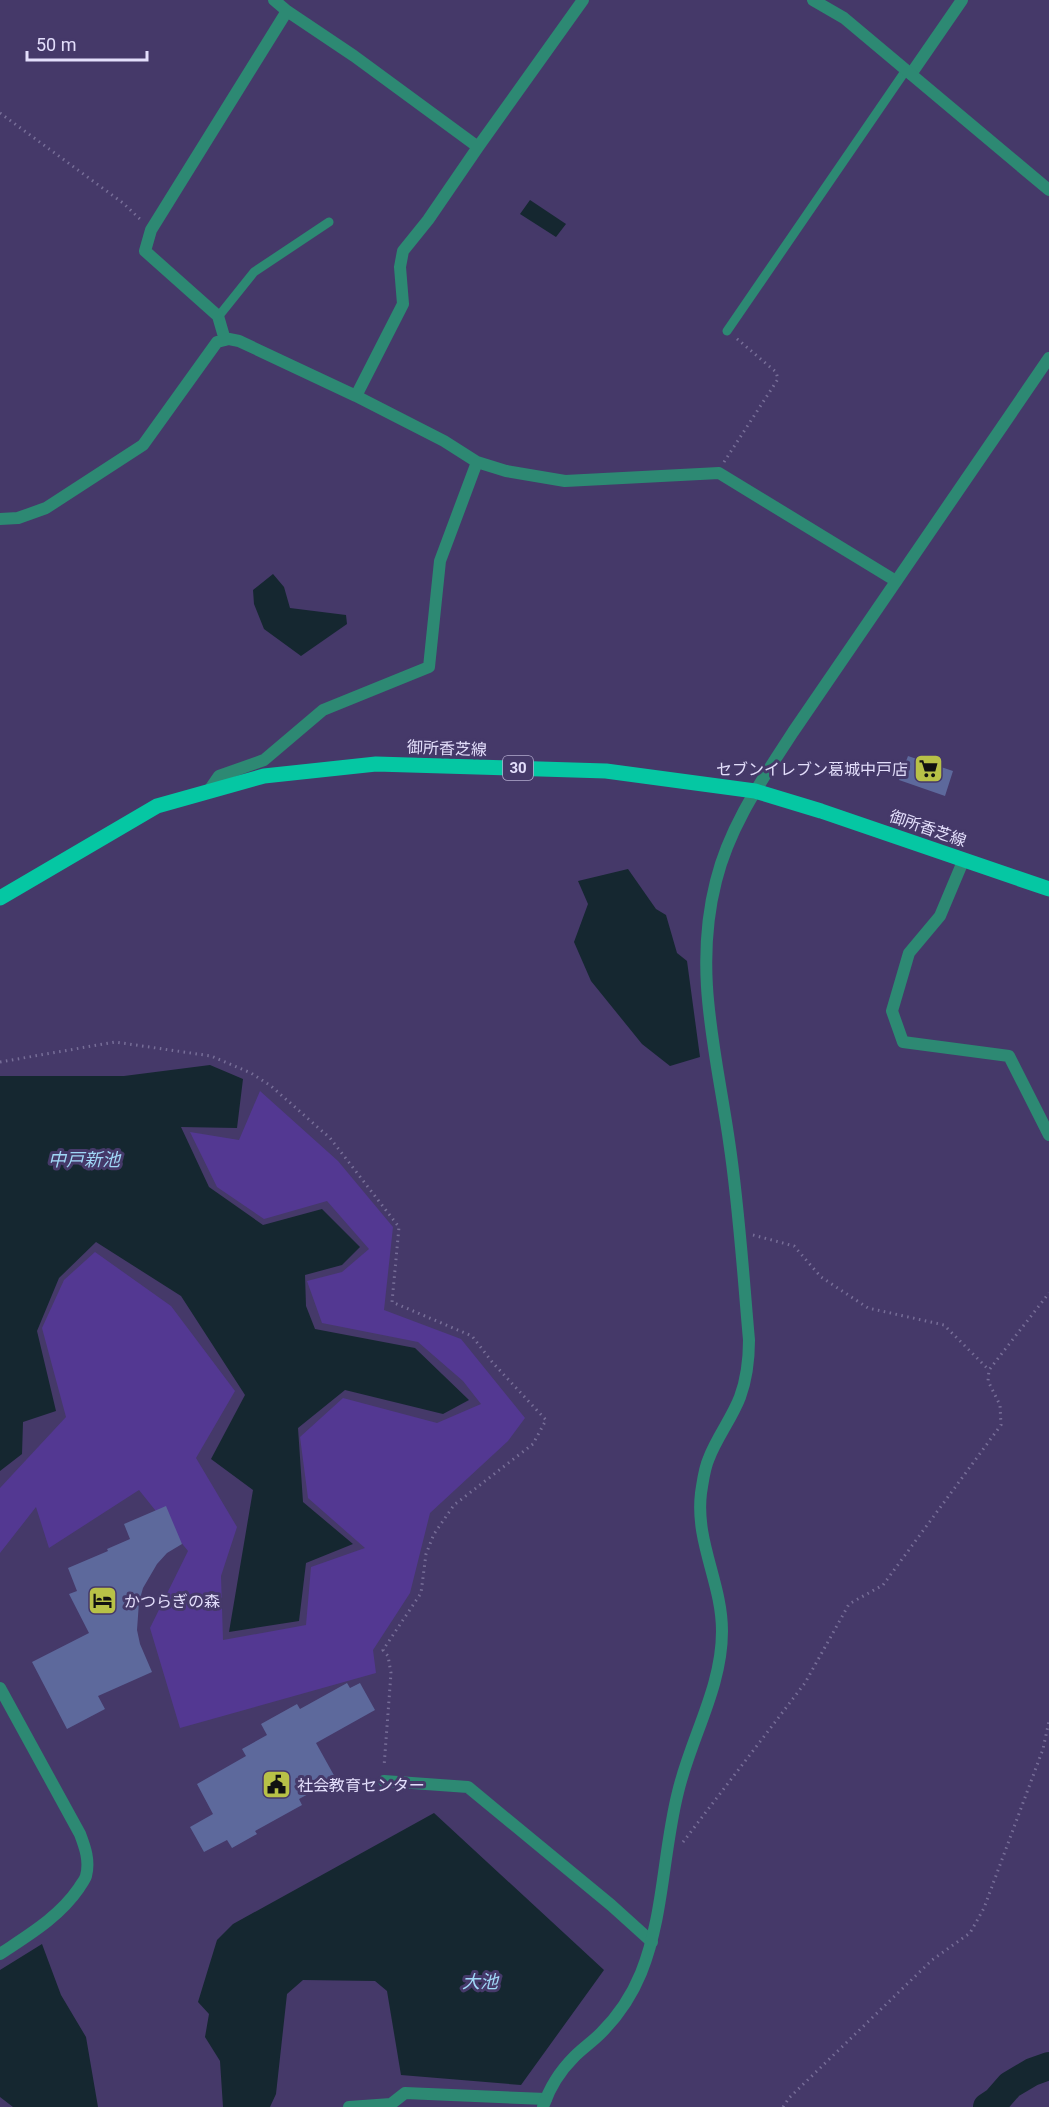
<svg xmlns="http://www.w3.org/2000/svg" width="1049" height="2107" font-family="Roboto,'Noto Sans JP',sans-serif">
	<rect width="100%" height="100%" fill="#453969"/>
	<path fill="#533892" d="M260 1091 338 1161 393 1227 384 1310 461 1339 525 1418 508 1441 430 1513 410 1593 373 1650 376 1673 180 1728 150 1628 188 1551 139 1490 49 1548 36 1507 0 1553V1488L66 1417 42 1328 64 1280 95 1252 171 1306 235 1391 196 1458 237 1527 221 1576 223 1640 306 1625 311 1567 365 1548 308 1498 300 1437 343 1398 437 1423 481 1404 463 1381 418 1342 322 1323 307 1281 342 1272 369 1249 327 1201 264 1219 217 1187 190 1132 239 1140Z"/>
	<path fill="#152730" d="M530 200 566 224 556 237 520 214Z
		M273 574 284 587 290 608 346 615 347 624 301 656 264 629 254 604 253 590Z
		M628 869 656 909 666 915 677 953 687 961 700 1057 670 1066 642 1044 591 981 574 942 588 904 578 881Z
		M210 1065 243 1079 237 1128 181 1127 209 1187 263 1225 322 1209 360 1247 342 1265 305 1275 306 1306 315 1329 415 1348 469 1400 443 1414 345 1390 298 1428 303 1502 353 1544 306 1563 299 1621 229 1632 253 1490 211 1459 245 1395 181 1296 96 1242 59 1278 37 1331 56 1411 23 1422 22 1454 0 1471V1076H124Z
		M434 1813 604 1970 521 2085 401 2075 387 1991 375 1981 303 1980 287 1994 276 2094 270 2107H223L220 2061 205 2037 209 2014 198 2002 217 1940 233 1924Z
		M42 1944 61 1995 86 2037 98 2107H13L0 2097V1970Z"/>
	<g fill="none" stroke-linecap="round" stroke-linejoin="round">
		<path stroke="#152730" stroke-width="28" d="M987 2107 996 2101 1010 2085 1032 2072 1049 2066"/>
	</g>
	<path fill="#5d699c" d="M908 756 953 771 945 796 899 780Z
		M166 1506 182 1544 167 1553 157 1564 143 1588 139 1602 137 1630 140 1644 152 1672 98 1696 105 1709 67 1729 32 1662 89 1633 69 1594 77 1591 68 1568 108 1551 107 1549 130 1539 124 1524Z
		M347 1683 350 1688 360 1683 375 1710 316 1743 336 1779 299 1799 302 1805 255 1831 257 1834 232 1848 227 1840 204 1852 190 1827 213 1814 197 1784 246 1756 242 1749 267 1735 261 1724 297 1704 300 1709Z"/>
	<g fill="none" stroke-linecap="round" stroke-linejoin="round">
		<path stroke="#776e98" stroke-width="3" stroke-dasharray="1.5 4.5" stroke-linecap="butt" d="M0 113 123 203 142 221
			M724 462 778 379 776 372 736 338
			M0 1062 115 1042 211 1056 251 1073 271 1086 330 1138 399 1227 392 1302 472 1336 493 1363 546 1420 533 1444 454 1505 434 1534 426 1554 421 1593 383 1650 388 1656 391 1673 384 1767
			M753 1235 794 1246 821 1277 868 1308 944 1325 989 1370
			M683 1842 805 1683 849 1604 883 1585 1001 1425 1000 1405 988 1381 989 1370 1049 1293
			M783 2107 789 2098 932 1960 970 1933 984 1908 1043 1749 1049 1721"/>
		<path stroke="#2d8973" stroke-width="9" d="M218 317 254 272 329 222
			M727 331 906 70"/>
		<path stroke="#2d8973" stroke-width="12" d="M274 0 287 11 354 56 478 147
			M911 74 962 0
			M225 340 218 316 145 251 151 230 287 11
			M356 396 403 304 400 267 403 251 428 220 478 147 583 0
			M0 519 18 518 46 508 143 445 217 342 229 339 239 341 356 396 444 441 477 462 506 471 565 481 719 473 896 581
			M208 792 219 776 264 760 323 710 429 667 440 561 477 462
			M964 859 940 916 909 953 892 1011 903 1042 1009 1056 1049 1135
			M0 1688 80 1834C85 1847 90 1861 86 1876 85 1880 81 1884 79 1888 59 1917 30 1934 0 1954
			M384 1781 468 1787 611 1905 652 1942
			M349 2107 391 2104 405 2093 546 2099"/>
		<path stroke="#2d8973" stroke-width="12" d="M813 0 844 18 1049 190
			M543 2107C549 2089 560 2071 574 2057 582 2049 592 2042 601 2033 617 2017 632 1995 641 1973 664 1916 663 1851 678 1792 691 1737 722 1688 722 1631 722 1583 695 1542 701 1493 703 1481 704 1469 709 1458 717 1437 732 1418 740 1397 747 1378 749 1360 749 1340 743 1273 739 1207 729 1141 716 1051 693 971 716 881 730 825 762 780 793 732L1049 358"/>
		<path stroke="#05c7a3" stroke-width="15" d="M0 898 157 806 264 776 376 764 606 771 755 791 821 811 1049 889"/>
	</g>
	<defs>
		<symbol id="supermarket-square" viewBox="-11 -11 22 22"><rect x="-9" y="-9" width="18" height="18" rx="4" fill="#b8c147" stroke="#453969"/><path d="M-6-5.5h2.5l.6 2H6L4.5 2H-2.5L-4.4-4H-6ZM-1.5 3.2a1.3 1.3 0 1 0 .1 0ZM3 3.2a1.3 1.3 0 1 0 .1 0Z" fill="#111"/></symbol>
		<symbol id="hotel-square" viewBox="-11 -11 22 22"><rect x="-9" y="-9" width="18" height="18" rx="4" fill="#b8c147" stroke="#453969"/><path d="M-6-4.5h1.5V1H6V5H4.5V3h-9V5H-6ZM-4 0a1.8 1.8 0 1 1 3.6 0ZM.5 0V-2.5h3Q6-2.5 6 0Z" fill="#111"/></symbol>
		<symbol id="civic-square" viewBox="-11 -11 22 22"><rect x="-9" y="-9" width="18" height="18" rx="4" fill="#b8c147" stroke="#453969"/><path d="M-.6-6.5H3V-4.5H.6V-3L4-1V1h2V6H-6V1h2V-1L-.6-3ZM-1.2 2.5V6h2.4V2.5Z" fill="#111"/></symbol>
	</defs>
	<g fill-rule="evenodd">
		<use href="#supermarket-square" x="912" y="752" width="33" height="33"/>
		<use href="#hotel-square" x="86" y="1584" width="33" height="33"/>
		<use href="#civic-square" x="260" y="1768" width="33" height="33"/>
	</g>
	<g text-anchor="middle" stroke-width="6" stroke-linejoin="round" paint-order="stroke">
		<rect fill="#453969" stroke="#b4accf" stroke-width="1.5" x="503" y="756" width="30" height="24" rx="4.5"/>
		<g font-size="15" font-weight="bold" fill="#e3defb">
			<text x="518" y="773">30</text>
		</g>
		<g font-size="16" fill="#e3defb" stroke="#453969">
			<text transform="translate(447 748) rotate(2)" y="6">御所香芝線</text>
			<text transform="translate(928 828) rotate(19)" y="6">御所香芝線</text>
		</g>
		<g font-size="16" fill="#e3defb" stroke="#453969" text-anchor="start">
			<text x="908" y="775" text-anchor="end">セブンイレブン葛城中戸店</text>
			<text x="124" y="1607">かつらぎの森</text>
			<text x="297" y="1791">社会教育センター</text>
		</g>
		<g font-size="18" font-style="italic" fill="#a0d7f6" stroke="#453969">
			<text x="84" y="1166">中戸新池</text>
			<text x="480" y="1988">大池</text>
		</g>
	</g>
	<path d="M27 51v9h120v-9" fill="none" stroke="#e3defb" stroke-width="3"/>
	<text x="36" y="51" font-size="18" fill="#e3defb" stroke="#453969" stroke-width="4.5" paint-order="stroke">50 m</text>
</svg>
